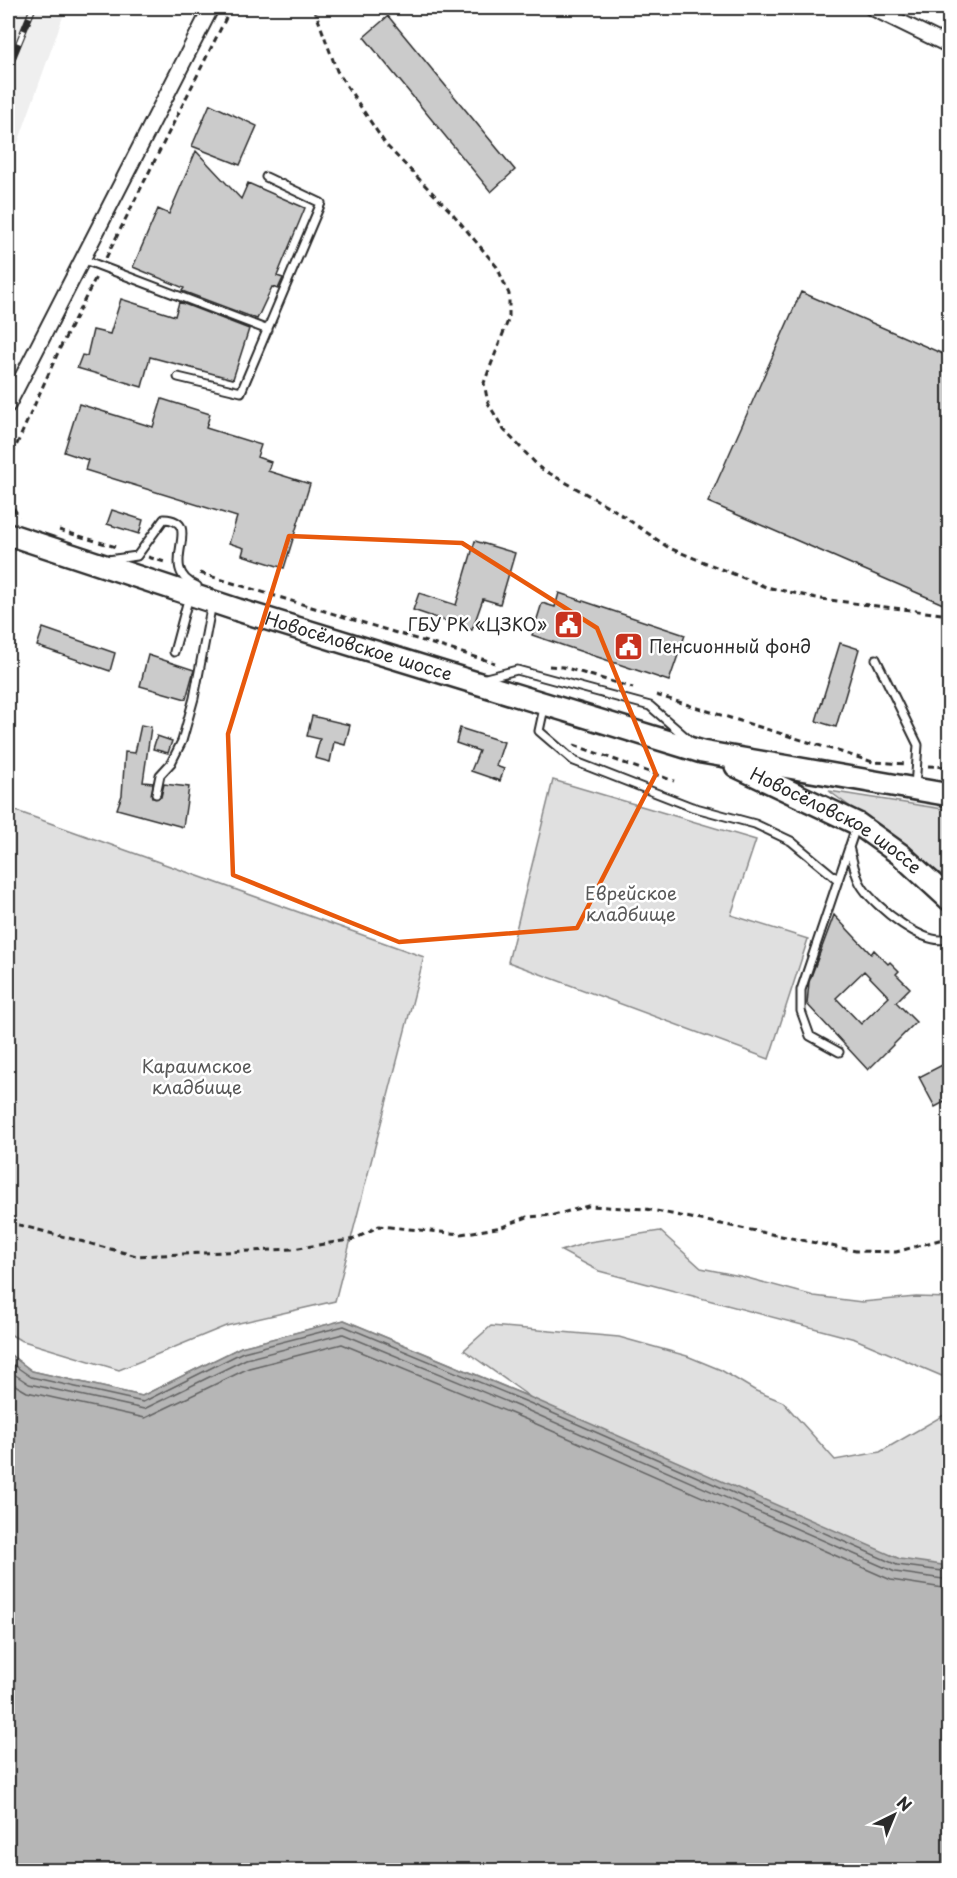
<svg xmlns="http://www.w3.org/2000/svg" width="957" height="1878" font-family="'Playpen Sans',sans-serif">
	<rect width="100%" height="100%" fill="#fff"/>
	<filter id="ink" filterUnits="userSpaceOnUse"><feTurbulence type="fractalNoise" baseFrequency=".0167" numOctaves="2"/><feDisplacementMap in="SourceGraphic" scale="12" xChannelSelector="R" yChannelSelector="G"/><feConvolveMatrix kernelMatrix="1 2 1 2 8 2 1 2 1" color-interpolation-filters="sRGB"/></filter>
	<g filter="url(#ink)">
		<path fill="#efefef" d="M8 8H66L8 171Z"/>
		<path fill="#e0e0e0" stroke="#868686" stroke-width="1.5" d="M553 780 756 840 731 915 808 939 769 1059 508 962Z
			M829 791 949 810V880Z
			M8 808 424 957 335 1301 226 1326 119 1370 20 1340 8 1333Z
			M660 1231 701 1268 740 1276 814 1296 862 1302 916 1297 949 1298V1379L855 1339 599 1271 561 1251 589 1242Z
			M344 1320 530 1397 464 1350 491 1326 619 1337 687 1356 721 1370 756 1391 783 1402 835 1460 880 1452 949 1412V1683L204 1512 8 1353 32 1371 142 1396 241 1347Z"/>
		<path fill="#b6b6b6" stroke="#7e7e7e" stroke-width="1.5" d="M344 1320 534 1399 900 1559 949 1566V1870H8V1353L32 1371 142 1396 241 1347Z"/>
		<g fill="none" stroke-linecap="round" stroke-linejoin="round">
			<path stroke="#636363" stroke-width="1.5" d="M8 1361 31 1377 143 1402 243 1352 344 1326 532 1404 897 1565 950 1572
				M8 1370 29 1384 144 1409 246 1359 343 1334 529 1411 895 1572 950 1580
				M8 1381 27 1392 145 1418 249 1368 342 1344 525 1419 891 1580 950 1589"/>
		</g>
		<path fill="#cbcbcb" stroke="#2b2b2b" stroke-width="1.5" fill-rule="evenodd" d="M388 16 515 170 491 192 364 37Z
			M210 104 257 126 240 165 192 146Z
			M196 151 241 199 248 183 305 208 277 276 283 278 278 289 272 287 257 319 182 291 184 288 133 267 158 209 169 214Z
			M801 292 950 357V607L708 502Z
			M121 299 175 316 179 302 249 329 233 379 150 357 142 387 77 368 82 355 87 356 93 330 110 334Z
			M162 399 210 414 206 428 261 445 257 457 271 462 268 471 310 484 284 568 242 555 244 548 229 543 237 517 85 470 88 460 64 452 79 404 153 427Z
			M112 510 143 520 139 534 107 524Z
			M475 541 515 553 500 604 483 599 472 630 413 610 419 593 456 605Z
			M559 593 685 635 669 681 532 635 542 603 555 607Z
			M43 628 115 653 110 671 37 646Z
			M840 643 859 649 836 727 816 721Z
			M148 655 194 670 186 699 140 686Z
			M312 716 350 725 345 745 334 742 330 762 315 758 320 739 307 736Z
			M141 725 151 727 143 782 153 783 152 798 161 797 164 784 189 787 183 827 117 809 122 795 125 752 135 753Z
			M460 728 504 742 496 766 504 769 500 781 471 771 479 751 456 743Z
			M157 736 172 741 168 753 153 749Z
			M834 915 871 954 874 950 888 964 890 962 899 971 896 974 910 988 896 1002 916 1022 868 1070 807 1004 809 982ZM864 971 889 997 861 1024 836 998Z
			M950 1061V1099L935 1107 919 1077Z"/>
		<g fill="none" stroke-linecap="round" stroke-linejoin="round">
			<defs>
				<path id="service" d="M82 259 268 330
					M178 377 241 392 321 203 266 177
					M108 560 137 556 164 519C207 521 154 569 197 586
					M174 652 189 596
					M876 659 918 745 915 787
					M482 679 517 670 650 706 689 740
					M544 708 539 731 574 761 692 807 755 824 791 841 837 879
					M156 794 160 775 171 763 182 741 194 698 212 603
					M849 847C853 861 855 877 863 888 875 906 926 949 950 938
					M839 1052 810 1036 801 1011V990L856 827"/>
				<path id="minor" d="M872 8 950 46
					M8 405 211 8"/>
				<g id="primary">
					<path id="s1" d="M8 534 238 610 702 752 950 795"/>
					<path id="s2" d="M736 766 858 824 901 855 950 900"/>
				</g>
			</defs>
			<use href="#service" stroke="#2b2b2b" stroke-width="11"/>
			<use href="#minor" stroke="#2b2b2b" stroke-width="18"/>
			<use href="#primary" stroke="#2b2b2b" stroke-width="26"/>
			<path stroke="#2b2b2b" stroke-width="3" stroke-dasharray="6 4.5" stroke-linecap="butt" d="M314 8 337 71 386 145 453 214 497 267 509 294V318L484 383 488 403 504 430 540 468 613 509 669 548 766 587 821 599 950 615
				M106 258 231 8
				M8 464 60 348 97 275
				M8 499 19 517
				M59 530 116 547
				M148 557 168 563
				M200 573 495 663
				M549 666 563 667 633 688
				M656 695 873 762 907 764
				M574 745 674 781
				M928 766 950 767
				M8 1222 137 1256 293 1249 355 1239 379 1226 461 1234 502 1227 527 1217 554 1215 588 1206 646 1209 856 1251 896 1252 950 1237"/>
			<use href="#service" stroke="#fff" stroke-width="7"/>
			<use href="#minor" stroke="#fff" stroke-width="14"/>
			<use href="#primary" stroke="#fff" stroke-width="21"/>
			<defs>
				<path id="rail" d="M8 69 33 8"/>
			</defs>
			<use href="#rail" stroke="#2b2b2b" stroke-width="7"/>
			<use href="#rail" stroke="#fff" stroke-width="4.5" stroke-dasharray="14" stroke-linecap="butt"/>
		</g>
	</g>
	<path fill="none" stroke="#e8590c" stroke-width="4.5" stroke-linejoin="round" d="M289 536 462 543 597 628 656 774 577 928 399 942 233 875 228 734Z"/>
	<defs>
		<symbol id="civic-square" viewBox="-11 -11 22 22"><rect x="-9" y="-9" width="18" height="18" rx="4" fill="#c8321e" stroke="#fff"/><path d="M-.6-6.5H3V-4.5H.6V-3L4-1V1h2V6H-6V1h2V-1L-.6-3ZM-1.2 2.5V6h2.4V2.5Z" fill="#fff"/></symbol>
	</defs>
	<g fill-rule="evenodd">
		<use href="#civic-square" x="552" y="608" width="33" height="33"/>
		<use href="#civic-square" x="612" y="630" width="33" height="33"/>
	</g>
	<g text-anchor="middle" stroke-width="5" stroke-linejoin="round" paint-order="stroke">
		<g font-size="18" fill="#2b2b2b" stroke="#fff" text-anchor="end">
			<text x="547" y="631">ГБУ РК «ЦЗКО»</text>
			<text x="649" y="653" text-anchor="start">Пенсионный фонд</text>
		</g>
		<g font-size="18" fill="#2b2b2b" stroke="#fff">
			<text dy="6" stroke="none"><textPath href="#s1" startOffset="368">Новосёловское шоссе</textPath></text>
			<text dy="6" stroke="none"><textPath href="#s2" startOffset="114">Новосёловское шоссе</textPath></text>
		</g>
		<g font-size="18" fill="#585858" stroke="#fff">
			<text x="631" y="900">Еврейское<tspan x="631" dy="21">кладбище</tspan></text>
			<text x="197" y="1073">Караимское<tspan x="197" dy="21">кладбище</tspan></text>
		</g>
	</g>
	<rect width="957" height="1878" fill="none" stroke="#fff" stroke-width="30"/>
	<rect x="15" y="15" width="927" height="1848" fill="none" stroke="#2b2b2b" stroke-width="2" filter="url(#ink)"/>
	<g transform="translate(894 1815) rotate(43)" stroke="#ffffff" stroke-width="4.5" paint-order="stroke">
	<path d="M0-4.5L10 22L0 15L-10 22Z" fill="#2b2b2b"/>
	<text y="-9" font-size="16" font-weight="bold" text-anchor="middle" fill="#2b2b2b">N</text>
	</g>
</svg>
